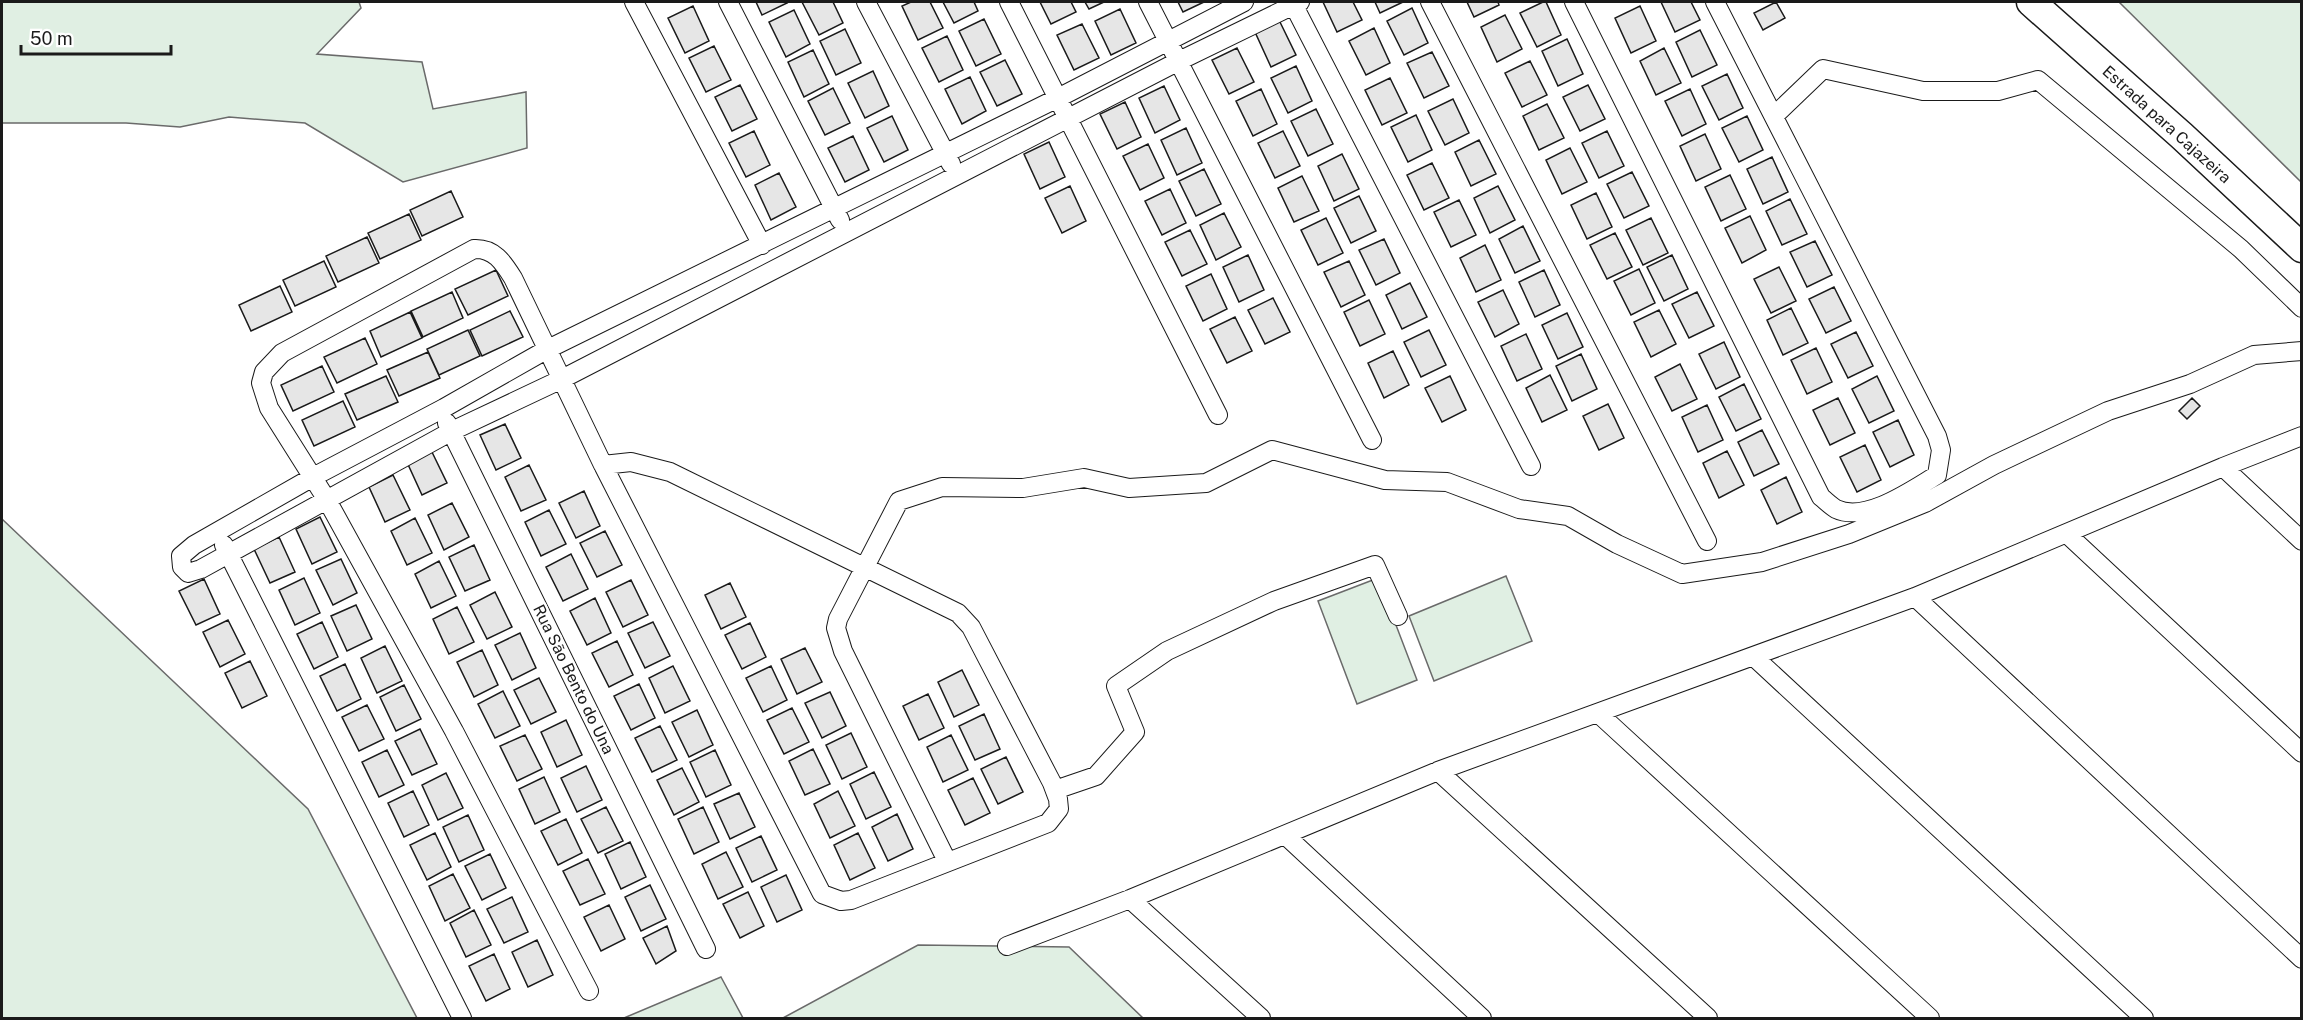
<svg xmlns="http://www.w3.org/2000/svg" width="2303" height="1020" font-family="'Public Sans',sans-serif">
	<rect width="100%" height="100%" fill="#fff"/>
	<path fill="#e0efe3" stroke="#6a6a6a" stroke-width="1.5" d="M2 2H359L361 8 317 54 422 62 433 109 526 92 527 148 403 182 305 123 229 117 180 127 126 123H2Z
		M2119 2H2301V182Z
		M2 519 308 809 417 1018H2Z
		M1506 576 1532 641 1434 681 1409 616Z
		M1378 578 1417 680 1357 704 1318 601Z
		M918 945 1069 947 1143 1018H783Z
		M721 977 743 1018H624Z"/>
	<path fill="#e6e6e6" stroke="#1a1a1a" stroke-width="1.5" d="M756 2H786L787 3 762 15Z
		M802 2H833L843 23 819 35Z
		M911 2H930L943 28 918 40 902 6Z
		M943 2H974L978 11 954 23Z
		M1040 2H1071L1076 12 1051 24Z
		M1085 2H1104L1089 9Z
		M1178 2H1204L1183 12Z
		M1323 2H1353L1362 20 1337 32Z
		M1375 2H1403L1380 13Z
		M1467 2H1498L1499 5 1474 17Z
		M1543 2H1546L1561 35 1537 47 1520 13Z
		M1661 2H1691L1700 20 1675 32Z
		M1776 2 1785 18 1763 30 1754 13Z
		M693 6 709 41 685 53 668 18Z
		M1640 6 1656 41 1631 53 1615 18Z
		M1412 8 1428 43 1404 55 1387 21Z
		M1120 9 1136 43 1111 55 1095 21Z
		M794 10 810 44 786 57 769 22Z
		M1505 15 1522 49 1497 62 1481 27Z
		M984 19 1001 54 976 66 959 31Z
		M1279 20 1296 55 1271 67 1255 32Z
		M1082 24 1099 58 1074 70 1057 35Z
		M1374 28 1390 63 1366 75 1349 41Z
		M845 29 861 63 836 75 820 41Z
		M1700 30 1717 65 1692 77 1676 42Z
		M947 36 963 70 939 82 922 48Z
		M1567 39 1583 74 1558 86 1542 51Z
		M714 46 731 80 706 92 689 58Z
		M1237 48 1254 82 1229 94 1212 60Z
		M1664 48 1681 83 1656 95 1640 61Z
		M813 50 829 84 804 97 788 62Z
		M1432 52 1449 86 1424 98 1407 63Z
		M1005 60 1022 94 997 106 980 72Z
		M1530 61 1547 95 1522 107 1505 73Z
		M1296 66 1312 101 1288 113 1271 78Z
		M873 71 889 106 865 118 848 83Z
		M1727 74 1743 108 1719 120 1702 86Z
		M970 77 986 111 962 124 945 89Z
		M1390 78 1407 113 1382 125 1365 90Z
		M740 85 757 119 732 131 715 97Z
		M1588 85 1605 119 1580 131 1563 97Z
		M1164 86 1180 120 1155 133 1139 98Z
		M833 88 850 123 825 135 808 101Z
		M1261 89 1277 124 1253 136 1236 101Z
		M1690 89 1706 124 1682 136 1665 101Z
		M1453 99 1469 133 1445 145 1428 111Z
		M1125 102 1141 137 1117 149 1100 114Z
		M1547 104 1564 138 1539 150 1523 116Z
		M1316 109 1333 144 1308 156 1291 121Z
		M1416 115 1432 150 1408 162 1391 127Z
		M892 116 908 150 884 162 867 128Z
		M1747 116 1763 150 1739 162 1722 128Z
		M1186 128 1202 163 1177 175 1161 140Z
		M754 131 770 165 746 177 729 143Z
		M1283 131 1300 166 1275 178 1258 143Z
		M1607 131 1624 166 1599 178 1582 143Z
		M1705 134 1721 169 1696 181 1680 146Z
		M853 136 869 170 845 182 828 148Z
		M1479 140 1496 174 1471 186 1455 152Z
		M1049 142 1065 177 1040 189 1024 154Z
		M1148 144 1164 178 1140 190 1123 156Z
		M1570 148 1587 182 1562 194 1546 160Z
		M1342 154 1359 189 1334 201 1318 166Z
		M1772 157 1788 192 1763 204 1747 169Z
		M1432 163 1449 198 1424 210 1407 175Z
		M1204 169 1221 204 1196 216 1179 181Z
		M1632 172 1649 206 1624 218 1607 184Z
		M779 173 796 207 771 220 755 185Z
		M1730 175 1746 209 1721 221 1705 187Z
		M1302 176 1319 211 1294 222 1278 188Z
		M1070 186 1086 221 1062 233 1045 198Z
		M1498 186 1515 220 1490 233 1474 198Z
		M1170 189 1186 223 1162 235 1145 201Z
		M451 191 463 217 422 236 410 210Z
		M1596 193 1612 227 1587 239 1571 205Z
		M1359 196 1376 231 1351 243 1334 208Z
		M1790 199 1807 234 1782 245 1766 211Z
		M1459 200 1476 235 1451 247 1434 212Z
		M1224 213 1241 247 1216 260 1200 225Z
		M409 214 421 240 380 259 368 233Z
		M1750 216 1766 250 1742 263 1725 228Z
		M1326 218 1343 253 1318 265 1301 230Z
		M1651 218 1668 253 1643 265 1626 230Z
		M1523 226 1540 261 1515 273 1499 239Z
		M1190 230 1207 264 1182 276 1165 242Z
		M1615 233 1632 267 1607 279 1590 245Z
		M367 237 379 263 338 282 326 256Z
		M1384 239 1400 273 1376 285 1359 250Z
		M1815 241 1832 275 1807 287 1790 252Z
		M1485 245 1501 280 1476 292 1460 258Z
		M1248 255 1264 290 1239 302 1223 267Z
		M1672 255 1688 289 1664 301 1647 267Z
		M324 261 336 287 295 306 283 280Z
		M1349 261 1365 295 1341 307 1324 272Z
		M1779 267 1796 301 1771 313 1754 279Z
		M1639 269 1655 303 1631 315 1614 281Z
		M496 270 508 296 468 315 455 289Z
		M1544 270 1560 305 1535 317 1519 282Z
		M1211 274 1227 309 1203 321 1186 286Z
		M1410 283 1427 317 1402 329 1386 295Z
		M280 286 292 312 251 331 239 305Z
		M1834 287 1851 321 1826 333 1809 299Z
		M1503 290 1519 324 1495 337 1478 302Z
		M452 292 463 318 423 337 411 311Z
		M1697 292 1714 326 1689 338 1672 304Z
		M1273 298 1290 332 1265 344 1248 310Z
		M1369 300 1385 334 1360 346 1344 312Z
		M1791 308 1808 343 1783 355 1767 320Z
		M1659 310 1676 344 1651 357 1634 322Z
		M510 311 523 337 482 356 470 330Z
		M410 312 422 338 381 357 370 331Z
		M1567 313 1583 347 1558 359 1542 325Z
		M1235 317 1252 351 1227 363 1210 329Z
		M468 330 480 356 439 375 427 349Z
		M1429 330 1446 365 1421 377 1404 342Z
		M1856 332 1873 366 1848 378 1831 344Z
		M1526 334 1542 369 1517 381 1501 346Z
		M365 338 377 364 337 383 324 357Z
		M1724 342 1740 377 1716 389 1699 354Z
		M1816 348 1832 382 1807 394 1791 360Z
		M1393 351 1409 385 1384 398 1368 363Z
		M428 352 440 378 399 396 387 370Z
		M1581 354 1597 389 1572 401 1556 366Z
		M1680 364 1697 399 1672 411 1655 377Z
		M322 366 334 392 293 411 281 385Z
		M1550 375 1567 410 1542 422 1526 388Z
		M386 376 398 402 357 420 345 394Z
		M1450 376 1466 410 1442 422 1425 388Z
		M1877 376 1894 411 1869 423 1852 389Z
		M1744 384 1761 419 1736 431 1719 397Z
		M1838 398 1855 433 1830 445 1813 410Z
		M2192 398 2200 406 2187 419 2179 411Z
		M343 401 355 427 314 446 302 420Z
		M1608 404 1624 438 1599 450 1583 416Z
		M1707 405 1723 440 1698 452 1682 417Z
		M1898 420 1914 455 1890 467 1873 432Z
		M505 424 521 458 496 470 480 435Z
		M1762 430 1779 464 1754 476 1738 442Z
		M1865 445 1881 480 1857 492 1840 457Z
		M430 448 447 483 422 495 406 460Z
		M1727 451 1744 485 1719 498 1703 463Z
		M529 465 546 500 521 511 505 477Z
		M393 475 410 510 385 522 369 487Z
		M1786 477 1802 512 1777 524 1761 490Z
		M584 491 600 526 576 538 559 503Z
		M452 503 469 537 444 550 428 515Z
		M549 510 566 544 541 556 525 522Z
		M320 517 337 552 312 564 296 529Z
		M415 518 432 553 407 565 391 531Z
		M605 531 622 565 597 577 580 543Z
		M279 537 295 572 270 583 254 549Z
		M474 545 490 580 465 591 449 557Z
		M571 554 588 589 563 601 546 567Z
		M341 559 357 593 333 605 316 570Z
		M439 561 456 596 431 608 415 574Z
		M304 578 320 613 295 625 279 590Z
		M204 579 220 614 196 625 179 591Z
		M631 580 648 615 623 627 606 592Z
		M730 583 746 617 721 629 705 595Z
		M495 592 512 627 487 639 470 605Z
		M595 598 611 633 587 645 570 611Z
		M356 605 372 639 347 651 331 616Z
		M457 607 474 642 449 654 433 619Z
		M228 620 245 654 220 667 203 632Z
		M322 622 338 657 314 669 297 634Z
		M653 622 670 656 645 668 628 633Z
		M750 623 766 657 742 669 725 635Z
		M520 633 536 668 512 680 495 645Z
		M617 641 633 675 609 687 592 653Z
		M385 646 402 681 377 693 361 658Z
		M805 648 822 682 797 694 781 659Z
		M482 650 498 685 474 697 457 662Z
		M250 661 267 696 242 708 225 673Z
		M345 664 361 699 337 711 320 676Z
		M673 666 690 701 665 713 649 678Z
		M771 666 787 700 763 712 746 678Z
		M962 670 979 705 954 717 938 682Z
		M539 678 556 712 531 724 514 690Z
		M639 684 655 718 631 730 614 696Z
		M404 685 421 719 396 731 380 697Z
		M503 691 520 726 495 738 478 704Z
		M830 692 846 726 822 738 805 703Z
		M928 694 944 728 919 740 903 706Z
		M367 705 384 739 359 751 342 717Z
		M792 708 809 742 784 754 767 720Z
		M697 710 713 745 689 757 672 722Z
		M984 714 1000 749 975 760 959 726Z
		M566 720 582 755 557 767 541 732Z
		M660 726 677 760 652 772 635 738Z
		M420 729 437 764 412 775 395 741Z
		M851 733 867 767 842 779 826 745Z
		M525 735 542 769 517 781 500 746Z
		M951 735 968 770 943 782 927 747Z
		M813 749 830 784 805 795 789 761Z
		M387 750 404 785 379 797 362 762Z
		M715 750 731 785 706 797 690 762Z
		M1006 757 1023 792 998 804 981 769Z
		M586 766 602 800 577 812 561 778Z
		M682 768 699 802 674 815 657 780Z
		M874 772 891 807 866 819 850 784Z
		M446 773 463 808 438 820 422 785Z
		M544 777 560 812 535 824 519 789Z
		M973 778 990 813 965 825 948 790Z
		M413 791 429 825 404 837 388 803Z
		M838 791 855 826 830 838 814 804Z
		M739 793 755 827 730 839 714 804Z
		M606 807 623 841 598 853 581 819Z
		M703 807 719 842 694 854 678 819Z
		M897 814 913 849 888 861 872 827Z
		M468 815 484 850 459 862 443 827Z
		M566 819 582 853 558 865 541 831Z
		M435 833 451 867 427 880 410 845Z
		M858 833 875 868 850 880 834 845Z
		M761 836 777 870 752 882 736 848Z
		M630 842 646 877 621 889 605 854Z
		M726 852 743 887 718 899 702 864Z
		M490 854 506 888 482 900 465 866Z
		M588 859 605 894 580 905 563 871Z
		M453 874 470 908 445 921 429 886Z
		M786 875 802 910 777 922 761 887Z
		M650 885 666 919 641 931 625 897Z
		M748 892 764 926 740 938 723 904Z
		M512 897 528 932 504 943 487 909Z
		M609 905 625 939 601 951 584 917Z
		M474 910 491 945 466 957 450 923Z
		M667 926 676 951 656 964 643 938Z
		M537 940 553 975 528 987 512 952Z
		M494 954 510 989 486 1001 469 966Z"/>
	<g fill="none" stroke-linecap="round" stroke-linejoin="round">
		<defs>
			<path id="street" d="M634 2 762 245
				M728 2 840 220
				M866 2 951 164
				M1009 2 1218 415
				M1148 2 1372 440
				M1244 2 1058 98 546 350 444 408 313 477 194 545 181 556 182 567 188 573 201 569 452 431 562 379 1179 61 1300 2
				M1292 2 1531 466
				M1430 2 1707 541
				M1574 2 1821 497C1826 501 1831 506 1836 509 1866 523 1912 490 1937 475L1941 450 1937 436 1715 2
				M1774 116 1823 69 1923 91H1998L2038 80 2241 249 2302 308
				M447 423 706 949
				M2223 467 2302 541
				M2067 534 2302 753
				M224 545 462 1018
				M1915 597 2302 959
				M1754 657 2144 1018
				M1599 714 1930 1018
				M1438 771 1708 1018
				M1055 790 1096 776 1135 732 1116 686 1167 651 1274 601 1375 565 1398 616
				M1285 835 1482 1018
				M947 861 843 651 836 628 838 619 899 501 942 487 1023 488 1084 478 1129 488 1206 483 1272 450 1385 480 1447 482 1519 509 1568 516 1617 544 1682 574 1762 562 1849 534 1925 503 1994 465 2108 411 2190 384 2254 355 2302 351
				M1130 899 1261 1018
				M1007 946 1130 899 1438 771 1915 597 2223 467 2302 436
				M589 991 454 731 327 500 269 408 261 383 264 372 282 353 474 249C494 248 503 262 513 278L603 465 822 894 841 901 851 900 1048 823 1059 809 1058 799 1052 783 971 627 958 613 670 472 631 462 603 465"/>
			<path id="primary" d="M2031 2 2182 136 2302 248"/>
		</defs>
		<use href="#street" stroke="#1a1a1a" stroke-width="20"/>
		<use href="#primary" stroke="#1a1a1a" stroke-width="31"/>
		<use href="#street" stroke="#fff" stroke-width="18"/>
		<use href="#primary" stroke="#fff" stroke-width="28"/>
	</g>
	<g text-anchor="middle" stroke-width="4.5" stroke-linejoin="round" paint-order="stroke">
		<g font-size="16" fill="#1a1a1a" stroke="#fff">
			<text transform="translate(2167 124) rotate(42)" y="6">Estrada para Cajazeira</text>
			<text transform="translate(574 679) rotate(64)" y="6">Rua São Bento do Una</text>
		</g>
	</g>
	<rect width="2303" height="1020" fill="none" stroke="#1a1a1a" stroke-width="6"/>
	<path d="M21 45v9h150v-9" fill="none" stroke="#1a1a1a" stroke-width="3"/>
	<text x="30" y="45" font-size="18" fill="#1a1a1a" stroke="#ffffff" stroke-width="4.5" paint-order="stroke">50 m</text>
</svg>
